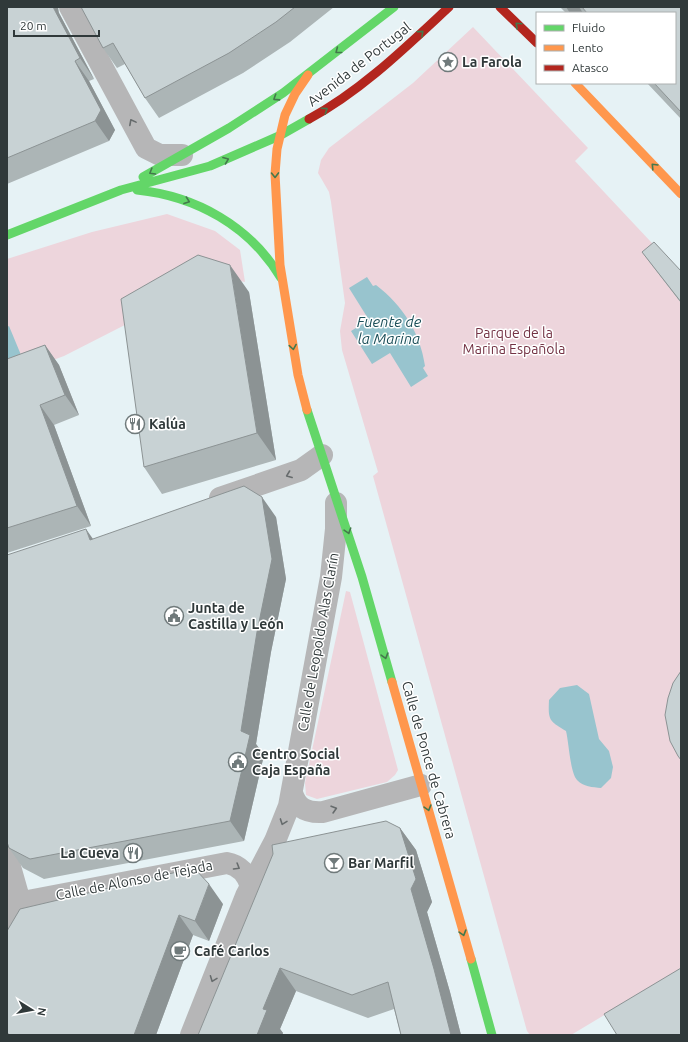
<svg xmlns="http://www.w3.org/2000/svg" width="688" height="1042" font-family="Ubuntu,sans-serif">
	<rect width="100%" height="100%" fill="#e6f2f5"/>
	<path fill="#edd5dc" d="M473 27 588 148 575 161 681 274V969L571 1035H530L527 1031 373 476 378 472 342 350 340 331 345 303 331 202 329 192 318 173 321 160 329 148 413 83Z
		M167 214 215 231 240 250 245 282 219 277 64 356 7 377V259L92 232Z
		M346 591 350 592 398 770 395 775 387 782 317 799 306 795 305 783Z"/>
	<path fill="#98c4ce" d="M367 277 373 286 376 285C403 306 420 332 425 366L423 368 428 376 411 387 390 353 372 364 351 331 369 320 349 288Z
		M9 326 21 355 7 360V327Z
		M577 685 589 694 599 739 609 751 613 767 611 778 601 788C593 787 583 787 577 780 570 772 569 743 566 731 549 721 548 720 549 700L560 688Z"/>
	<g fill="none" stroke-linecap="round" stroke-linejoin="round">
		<path stroke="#b6b6b7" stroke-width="22" d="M70 7 146 148 160 155H182
			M220 498 301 470 322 455
			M292 793C297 809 307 813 323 812L421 785
			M7 856 20 902 7 921
			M7 905 227 863C239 865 247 874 251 886
			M191 1035 246 896 275 841 289 806 331 577 336 529V503"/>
		<path stroke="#63d668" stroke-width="9" d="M143 177 229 128 283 93 394 7
			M137 190C196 196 250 226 281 278
			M7 235 121 190 210 166 279 136 309 119
			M307 410 362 577 392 682
			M471 959 492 1035"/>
		<path stroke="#ff974d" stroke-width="9" d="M575 83 681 194
			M307 410 298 375 280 265 275 174 277 149 285 115 295 94 308 75
			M392 682 471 959"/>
		<path stroke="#b3261e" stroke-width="9" d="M500 7 537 43
			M309 119C361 91 406 47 449 7"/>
	</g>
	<path fill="#acb5b6" d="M7 7 59 13 94 79 89 81 115 130 109 141 7 184Z
		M81 7H334L290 42 243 73 159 118 145 98 125 64 117 68 103 48Z
		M560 7H681V119L647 83H675V13H566Z
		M642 252 681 271V303L651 264Z
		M249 292 276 460 162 494 144 467Z
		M45 345 59 365 79 415 54 425 91 526 7 553V359Z
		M276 517 286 579 271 652 256 744 264 755 244 841 44 879 23 868 9 848 8 844H7V555L93 539Z
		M400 828 416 850 432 902 427 912 450 992 461 1035H401L394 1009 368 1018 296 991 280 1029 283 1033 282 1035H198Z
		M223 904 209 941 193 935 156 1035H7V931Z"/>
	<path fill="#8c9394" d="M53 7H58L59 13 94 79 80 58Z
		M566 7H579L583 13H570Z
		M75 61 89 81 115 130 109 141 95 121Z
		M230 265 249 292 276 460 257 433Z
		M45 345 59 365 79 415 65 395Z
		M40 405 54 425 91 526 77 506Z
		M262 497 276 517 286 579 271 652 256 744 264 755 244 841 230 821 241 731Z
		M86 529 100 549 90 540Z
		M400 828 416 850 432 902 427 912 450 992 461 1035H451L411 889Z
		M209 884 223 904 209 941 195 921Z
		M179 915 193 935 156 1035H134Z
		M280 968 296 991 280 1029 283 1033 282 1035H257L263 1009Z"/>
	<path fill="#c8d2d4" stroke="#8c9394" d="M7 7H53L80 58 75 61 101 110 95 121 7 158Z
		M81 7H295L276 22 229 53 145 98 113 43 103 48Z
		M582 7H681V112L654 83H675V13H587Z
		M654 242 681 271V302L642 252Z
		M198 255 230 265 257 433 144 467 121 299Z
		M45 345 65 395 40 405 77 506 7 528V359Z
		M244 486 262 497 272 559 257 632 241 731 250 735 230 821 30 859 9 848 7 842V555L86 529 90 540Z
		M681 671V760L678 756 670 741 665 715 668 698 673 683Z
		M386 821 400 828 416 879 411 889 434 969 451 1035H401L388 982 352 995 280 968 263 1009 267 1010 257 1035H198L273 854 272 845Z
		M194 868 209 884 195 921 179 915 134 1035H10L7 1033V931L20 909Z
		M681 968V1035H617L604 1014Z"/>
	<defs><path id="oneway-chevron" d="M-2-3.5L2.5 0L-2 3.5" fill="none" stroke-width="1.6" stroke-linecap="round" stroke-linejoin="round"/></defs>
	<g stroke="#44784c">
		<use href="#oneway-chevron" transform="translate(518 25) rotate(-137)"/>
		<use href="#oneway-chevron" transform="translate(421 33) rotate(-42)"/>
		<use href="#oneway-chevron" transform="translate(338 51) rotate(142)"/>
		<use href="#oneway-chevron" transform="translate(276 98) rotate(147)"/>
		<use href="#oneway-chevron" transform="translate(325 110) rotate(-34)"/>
		<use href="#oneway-chevron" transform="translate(226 160) rotate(-21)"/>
		<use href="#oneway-chevron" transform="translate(654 166) rotate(-134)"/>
		<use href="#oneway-chevron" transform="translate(152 172) rotate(149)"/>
		<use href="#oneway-chevron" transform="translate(275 175) rotate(89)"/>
		<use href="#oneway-chevron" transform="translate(187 201) rotate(20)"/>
		<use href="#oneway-chevron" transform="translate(293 347) rotate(81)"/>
		<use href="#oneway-chevron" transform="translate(348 531) rotate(72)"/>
		<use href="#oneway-chevron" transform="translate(385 656) rotate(74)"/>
		<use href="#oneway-chevron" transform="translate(428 808) rotate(74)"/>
		<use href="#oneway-chevron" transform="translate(463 933) rotate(74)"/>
	</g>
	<g stroke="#666b6c">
		<use href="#oneway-chevron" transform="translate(132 122) rotate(-118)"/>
		<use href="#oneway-chevron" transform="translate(289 475) rotate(159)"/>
		<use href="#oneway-chevron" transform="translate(334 809) rotate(-16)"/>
		<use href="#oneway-chevron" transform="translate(283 822) rotate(110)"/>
		<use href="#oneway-chevron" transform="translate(237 867) rotate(31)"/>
		<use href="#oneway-chevron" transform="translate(213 979) rotate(111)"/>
	</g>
	<defs>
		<symbol id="sight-ring" viewBox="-11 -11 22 22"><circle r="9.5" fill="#fff" stroke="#707a7b" stroke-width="1.5"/><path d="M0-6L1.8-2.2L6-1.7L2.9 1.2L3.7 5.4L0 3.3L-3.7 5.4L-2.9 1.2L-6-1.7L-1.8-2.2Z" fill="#707a7b"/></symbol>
		<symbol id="restaurant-ring" viewBox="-11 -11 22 22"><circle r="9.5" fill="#fff" stroke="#707a7b" stroke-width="1.5"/><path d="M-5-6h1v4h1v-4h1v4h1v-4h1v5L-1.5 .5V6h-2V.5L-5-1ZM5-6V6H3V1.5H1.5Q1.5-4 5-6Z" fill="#707a7b"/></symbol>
		<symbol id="civic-ring" viewBox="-11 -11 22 22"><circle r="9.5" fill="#fff" stroke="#707a7b" stroke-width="1.5"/><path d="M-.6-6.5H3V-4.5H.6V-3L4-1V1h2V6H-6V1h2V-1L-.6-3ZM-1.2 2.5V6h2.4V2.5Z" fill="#707a7b"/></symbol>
		<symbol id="bar-ring" viewBox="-11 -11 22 22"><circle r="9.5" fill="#fff" stroke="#707a7b" stroke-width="1.5"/><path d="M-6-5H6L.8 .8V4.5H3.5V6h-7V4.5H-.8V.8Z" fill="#707a7b"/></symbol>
		<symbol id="cafe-ring" viewBox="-11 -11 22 22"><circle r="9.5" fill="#fff" stroke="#707a7b" stroke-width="1.5"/><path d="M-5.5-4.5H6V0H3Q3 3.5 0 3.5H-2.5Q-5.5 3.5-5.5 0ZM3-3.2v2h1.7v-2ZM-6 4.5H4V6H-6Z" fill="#707a7b"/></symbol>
	</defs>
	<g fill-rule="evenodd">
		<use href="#sight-ring" x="437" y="51" width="22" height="22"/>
		<use href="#restaurant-ring" x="124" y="413" width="22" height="22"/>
		<use href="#civic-ring" x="163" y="605" width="22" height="22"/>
		<use href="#civic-ring" x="227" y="751" width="22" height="22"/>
		<use href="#restaurant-ring" x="122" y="842" width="22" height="22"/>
		<use href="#bar-ring" x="323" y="852" width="22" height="22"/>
		<use href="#cafe-ring" x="169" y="940" width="22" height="22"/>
	</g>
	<g text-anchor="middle" stroke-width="3" stroke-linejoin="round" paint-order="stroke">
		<g font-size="14" font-weight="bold" fill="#30393a" stroke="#fff" text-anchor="start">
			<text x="462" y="67">La Farola</text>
			<text x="149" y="429">Kalúa</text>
			<text x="188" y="613">Junta de<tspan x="188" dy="16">Castilla y León</tspan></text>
			<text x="252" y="759">Centro Social<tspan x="252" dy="16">Caja España</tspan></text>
			<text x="119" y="858" text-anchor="end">La Cueva</text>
			<text x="348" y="868">Bar Marfil</text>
			<text x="194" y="956">Café Carlos</text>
		</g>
		<g font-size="14" fill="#30393a" stroke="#fff">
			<text transform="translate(359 64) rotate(-38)" y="5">Avenida de Portugal</text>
			<text transform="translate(318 642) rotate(-80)" y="5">Calle de Leopoldo Alas Clarín</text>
			<text transform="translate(429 760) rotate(74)" y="5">Calle de Ponce de Cabrera</text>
			<text transform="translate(134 880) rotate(-11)" y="5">Calle de Alonso de Tejada</text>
		</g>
		<g font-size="14" fill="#733244" stroke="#fff">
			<text x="514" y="338">Parque de la<tspan x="514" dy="16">Marina Española</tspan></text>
		</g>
		<g font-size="15" font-style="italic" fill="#1c4f59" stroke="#fff">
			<text x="389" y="327">Fuente de<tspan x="389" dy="17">la Marina</tspan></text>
		</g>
	</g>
	<rect width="688" height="1042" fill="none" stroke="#30393a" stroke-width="16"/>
	<rect x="536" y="12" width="140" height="72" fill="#ffffff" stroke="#acb0b0"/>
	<rect x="544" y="25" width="20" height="6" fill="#63d668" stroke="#acb0b0"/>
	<text x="572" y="32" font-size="12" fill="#30393a">Fluido</text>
	<rect x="544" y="45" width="20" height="6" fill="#ff974d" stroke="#acb0b0"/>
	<text x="572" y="52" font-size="12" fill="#30393a">Lento</text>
	<rect x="544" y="65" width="20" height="6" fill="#b3261e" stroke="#acb0b0"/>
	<text x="572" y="72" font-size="12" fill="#30393a">Atasco</text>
	<g transform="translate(32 1010) rotate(101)" stroke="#ffffff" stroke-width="3" paint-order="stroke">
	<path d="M0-3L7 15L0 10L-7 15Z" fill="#30393a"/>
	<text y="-6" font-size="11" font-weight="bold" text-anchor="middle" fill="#30393a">N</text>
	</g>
	<path d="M14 30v6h85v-6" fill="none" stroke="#30393a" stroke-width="2"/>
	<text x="20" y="30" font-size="12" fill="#30393a" stroke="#ffffff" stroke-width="3" paint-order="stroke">20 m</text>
</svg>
